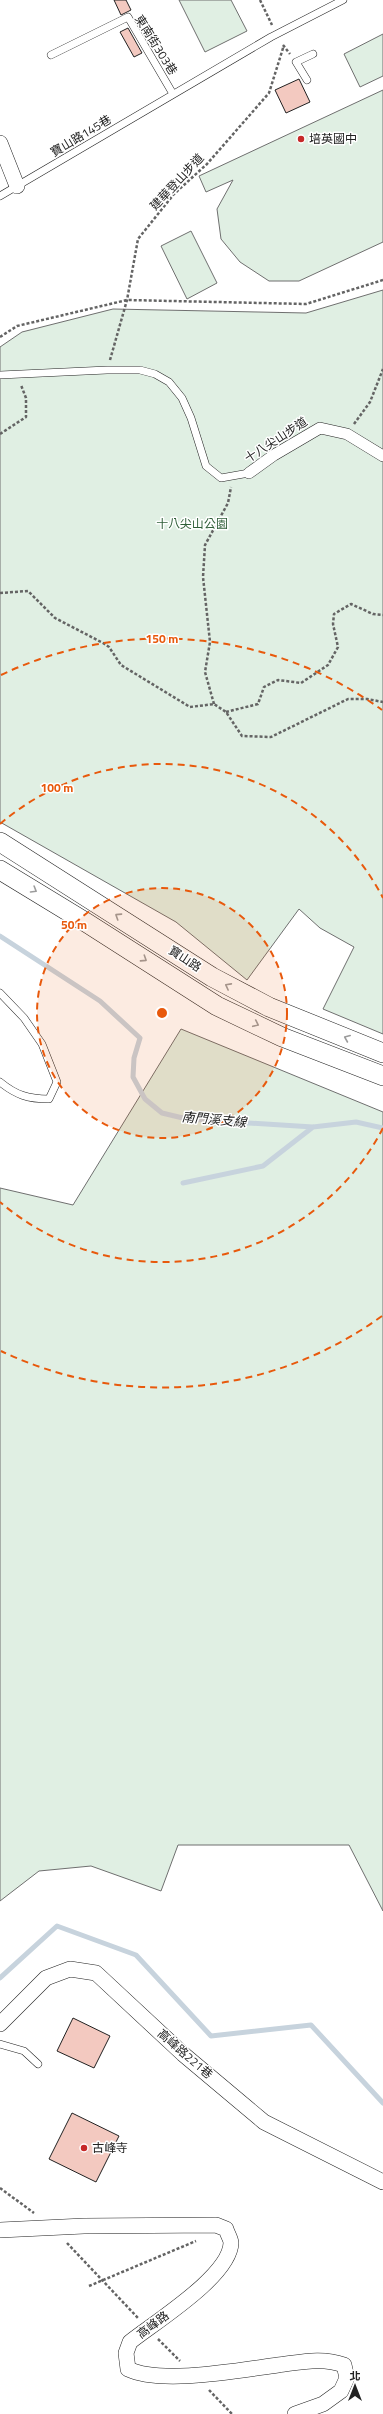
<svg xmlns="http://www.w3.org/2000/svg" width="383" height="2414" font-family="'Titillium Web','Noto Sans TC',sans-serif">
	<rect width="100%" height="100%" fill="#fff"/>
	<path fill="#e0efe3" stroke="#6f6f6f" d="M179 0H231L247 31 205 52Z
		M383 34V76L360 87 344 54Z
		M383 90V242L299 281H269L240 262 221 239 217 209 233 180 206 192 199 176Z
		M191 231 217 283 187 299 161 246Z
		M383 290V1034L323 1009 354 947 320 928 299 909 247 980 176 922 0 822V347L22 332 113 309 306 313Z
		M181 1029 383 1112V1911L349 1845H178L161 1891 91 1866 39 1871 0 1901V1188L73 1205Z"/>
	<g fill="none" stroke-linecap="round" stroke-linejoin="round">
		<path stroke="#c7d3dd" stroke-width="5" d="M0 936 100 1001 140 1038 134 1058 133 1077 145 1099 162 1113 187 1119 313 1127 356 1122 383 1128
			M183 1183 263 1166 313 1127
			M0 1978 57 1926 136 1955 211 2036 311 2025 383 2103"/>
	</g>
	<path fill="#f3c9c0" stroke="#222" d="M114 0H126L131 10 121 15Z
		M128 28 142 53 134 57 120 32Z
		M299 79 310 102 286 113 275 90Z
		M73 2018 110 2036 94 2068 57 2051Z
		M72 2113 119 2136 96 2182 49 2159Z"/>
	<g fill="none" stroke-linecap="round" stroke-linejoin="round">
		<defs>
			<path id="service" d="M51 55 128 17 173 94
				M307 80 296 62 313 54
				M0 196 271 37 343 0
				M0 375 107 370H140L155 374 169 382 182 398 191 418 206 466 221 478 249 473
				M0 993 24 1018 42 1044 57 1082 49 1099C28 1099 16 1095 0 1082
				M0 2044 24 2051 38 2064"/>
			<path id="pedestrian" d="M249 473 274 455 320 428 347 434 383 456"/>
			<path id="minor" d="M0 143 17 186
				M0 2024 46 1978 70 1969 96 1973 183 2054 264 2122 383 2182
				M0 2230 84 2226 216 2225 226 2229C227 2233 231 2239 231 2243 230 2276 155 2322 130 2342L126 2353 128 2369C161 2385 240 2370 278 2365 302 2362 322 2357 344 2365L347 2378 341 2391 323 2404 295 2414"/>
			<path id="tertiary" d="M0 842 212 977 269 1007 383 1053
				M0 870 87 923 217 1006 282 1037 383 1076"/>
		</defs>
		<use href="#service" stroke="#222" stroke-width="8"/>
		<use href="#pedestrian" stroke="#222" stroke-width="12"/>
		<use href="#minor" stroke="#222" stroke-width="16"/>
		<use href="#tertiary" stroke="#222" stroke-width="20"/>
		<path stroke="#646464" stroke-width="2.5" stroke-dasharray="3 2" stroke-linecap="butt" d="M260 0 272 25
			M283 45 290 54
			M0 337 17 326 127 300 306 304 383 280
			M110 360 127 300 138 239 174 194 207 164 269 93 284 45
			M354 424 370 402 383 369
			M0 434 26 417V398L21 385
			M0 593 28 591 55 618 103 643 109 647 121 665 190 707 214 704 226 712 242 736 271 737 348 699H367L383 702
			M214 704 205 672 210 642 203 577 205 545 228 503 231 487
			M226 712 258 704 264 687 278 680 301 683 328 665 338 647 333 624 334 614 351 604 373 614 383 615
			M0 2188 34 2213
			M67 2243 138 2318
			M89 2286 196 2241
			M158 2339 180 2361
			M209 2390 232 2414"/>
		<use href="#service" stroke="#fff" stroke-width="7"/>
		<use href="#pedestrian" stroke="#fff" stroke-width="11"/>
		<use href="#minor" stroke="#fff" stroke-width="15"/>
		<use href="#tertiary" stroke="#fff" stroke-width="19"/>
	</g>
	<defs><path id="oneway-chevron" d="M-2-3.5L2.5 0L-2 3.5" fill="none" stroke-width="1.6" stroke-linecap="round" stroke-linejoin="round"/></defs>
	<g stroke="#9c9c9c">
		<use href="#oneway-chevron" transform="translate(34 890) rotate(31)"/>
		<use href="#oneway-chevron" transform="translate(118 916) rotate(-147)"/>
		<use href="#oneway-chevron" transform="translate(144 959) rotate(33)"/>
		<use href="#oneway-chevron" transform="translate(228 986) rotate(-152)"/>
		<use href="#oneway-chevron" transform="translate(256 1024) rotate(25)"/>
		<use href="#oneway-chevron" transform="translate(347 1038) rotate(-157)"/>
	</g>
	<circle cx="162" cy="1013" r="125" fill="#e8590c" fill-opacity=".12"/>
	<g fill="none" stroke="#e8590c" stroke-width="2" stroke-dasharray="7 5">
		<circle cx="162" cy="1013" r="125"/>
		<path d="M383 1128A249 249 0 0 1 0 1202M0 824A249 249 0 0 1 383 898"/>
		<path d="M382 1316A374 374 0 0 1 1 1351M1 675A374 374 0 0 1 382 710"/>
	</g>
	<g fill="#c62828" stroke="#fff" stroke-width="1.5">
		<circle cx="301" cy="139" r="4"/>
		<circle cx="84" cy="2148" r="4"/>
	</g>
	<g text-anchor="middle" stroke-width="3" stroke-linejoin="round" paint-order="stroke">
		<g font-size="12" fill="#222" stroke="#fff">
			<text transform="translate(156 45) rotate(58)" y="4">東南街303巷</text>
			<text transform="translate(81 136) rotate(-31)" y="4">寶山路145巷</text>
			<text transform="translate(177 182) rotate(-47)" y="4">建華登山步道</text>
			<text transform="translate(276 440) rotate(-33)" y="4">十八尖山步道</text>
			<text transform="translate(185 959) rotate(33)" y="4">寶山路</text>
			<text transform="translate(185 2054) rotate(41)" y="4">高峰路221巷</text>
			<text transform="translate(153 2325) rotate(-37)" y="4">高峰路</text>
		</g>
		<g font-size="12" fill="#222" stroke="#fff" text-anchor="start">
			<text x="309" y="143">培英國中</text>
			<text x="92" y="2152">古峰寺</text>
		</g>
		<g font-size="12" fill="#2f5e38" stroke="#fff">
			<text x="192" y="528">十八尖山公園</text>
		</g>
		<g font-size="13" font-style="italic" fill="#222" stroke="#fff">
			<text transform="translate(214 1119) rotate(5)" y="5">南門溪支線</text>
		</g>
	</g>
	<circle cx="162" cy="1013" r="6" fill="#e8590c" stroke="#fff" stroke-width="2"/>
	<g font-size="12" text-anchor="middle" font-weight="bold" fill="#e8590c" stroke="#fff" stroke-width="3" stroke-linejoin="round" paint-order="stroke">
		<text x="162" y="643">150 m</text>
		<text x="57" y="792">100 m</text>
		<text x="74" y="929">50 m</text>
	</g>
	<g transform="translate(355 2386)" stroke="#ffffff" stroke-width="3" paint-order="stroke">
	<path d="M0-3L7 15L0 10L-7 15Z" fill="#222222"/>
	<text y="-6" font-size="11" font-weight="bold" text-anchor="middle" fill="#222222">北</text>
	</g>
</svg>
